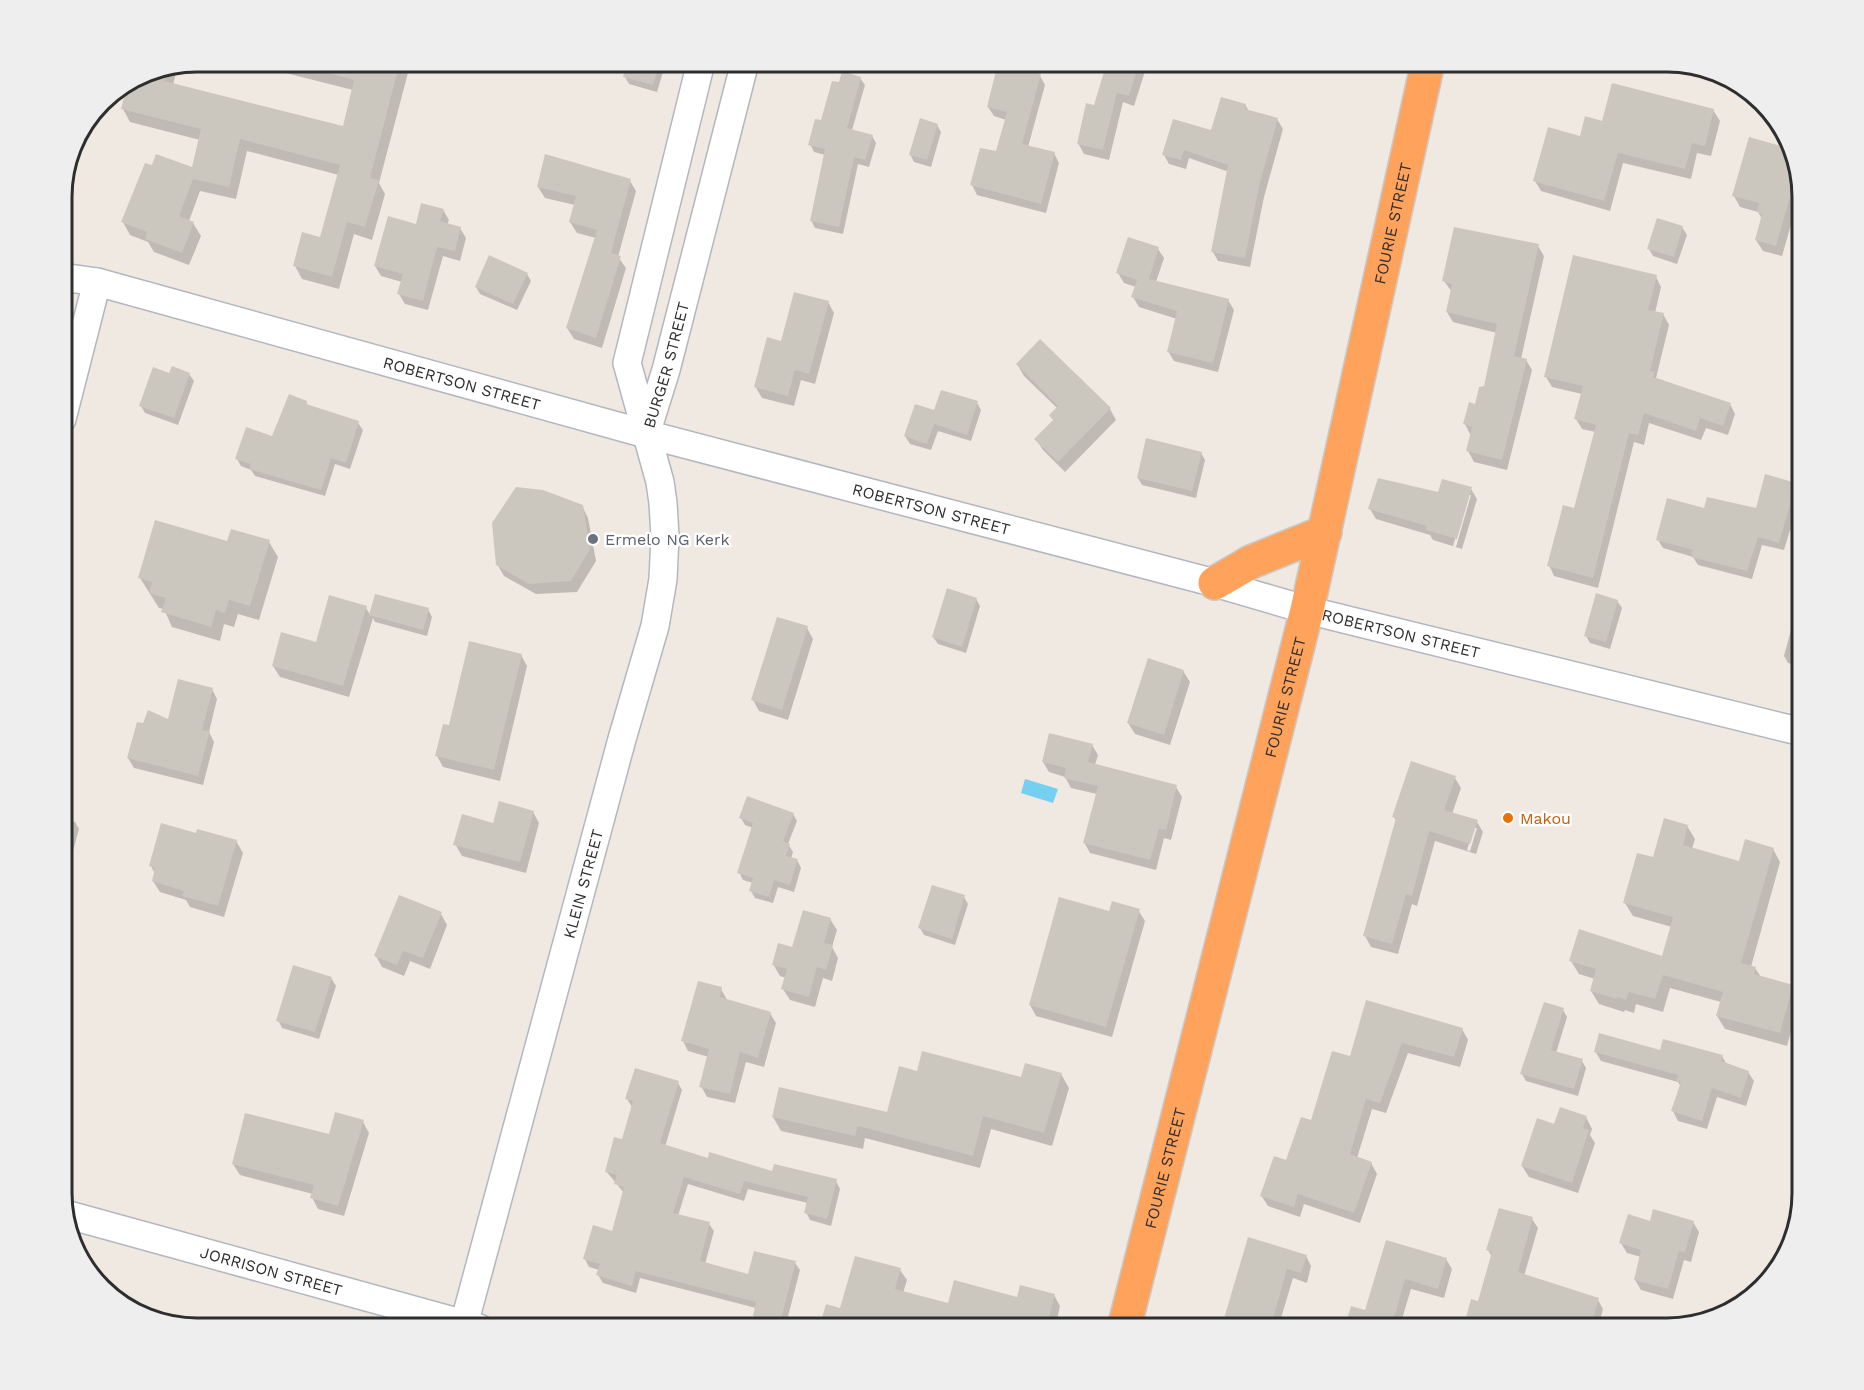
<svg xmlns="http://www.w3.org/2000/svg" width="1864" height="1390" font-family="'Work Sans',sans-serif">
	<rect width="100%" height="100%" fill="#efe9e1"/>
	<path fill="#75cff0" d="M1025 779 1058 789 1053 803 1021 793Z"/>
	<path fill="#0003" fill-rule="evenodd" d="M242 62H404L409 69 379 183 385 194 372 240 354 234 339 289 302 279 295 266 321 239 339 175 247 151 236 199 200 191 189 221 193 223 201 236 189 265 154 252 148 242 130 235 123 222 193 169 200 140 130 122 123 109 130 81 145 72 178 65 173 85 344 128 353 90Z
		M629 62H666L657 92 629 84 625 77Z
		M1095 62H1148L1134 106 1123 102 1109 160 1084 154 1078 143 1095 106 1105 73 1101 72Z
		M1040 76 1045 85 1028 147 1054 153 1059 163 1046 213 977 195 972 185 997 153 1006 120 994 116 988 107Z
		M860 78 865 85 852 130 872 136 876 143 869 167 858 164 843 234 815 228 811 220 825 155 814 152 810 144 840 84Z
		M1245 105 1249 111 1277 119 1283 129 1264 197 1250 267 1218 261 1213 252 1229 172 1189 158 1186 169 1169 164 1164 155 1212 132Z
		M1713 110 1720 121 1711 156 1697 153 1691 179 1623 163 1610 211 1541 191 1535 181 1603 123Z
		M937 125 941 132 931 167 914 162 910 154Z
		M1750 139 1792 151 1801 190 1782 256 1763 251 1756 240 1762 219 1758 212 1740 207 1734 196Z
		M630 181 636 191 618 257 626 268 602 348 574 339 567 328 596 238 577 233 570 222 575 205 545 198 538 187Z
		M443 210 449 220 447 225 460 228 466 238 460 261 443 256 428 310 405 304 399 294 402 282 381 276 375 266 417 226Z
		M1682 227 1687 235 1677 264 1653 256 1649 249Z
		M1538 246 1544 256 1521 359 1526 360 1532 370 1507 470 1474 462 1468 451 1471 436 1465 424 1485 387 1497 333 1453 322 1447 312 1452 292 1444 281Z
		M1158 249 1164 258 1156 282 1228 300 1234 310 1218 372 1174 361 1168 351 1177 319 1139 307 1133 297 1136 287 1124 283 1118 273Z
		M527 274 531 281 517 310 480 294 476 287Z
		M1656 277 1661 287 1655 313 1663 314 1669 325 1656 378 1730 404 1735 414 1728 435 1706 428 1701 440 1649 423 1644 445 1634 442 1598 588 1554 576 1549 565 1575 510 1596 432 1582 429 1576 419 1582 394 1552 387 1546 377Z
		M828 302 834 313 815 384 801 380 794 406 762 398 755 386 782 343Z
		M1017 364 1110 409 1116 420 1065 472 1043 450 1036 439 1054 421 1057 408 1024 376Z
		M189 374 194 381 178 425 145 413 141 406 170 375Z
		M306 402 309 407 358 423 363 430 350 469 335 464 325 496 255 476 251 470 241 466 237 459 273 438Z
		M977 403 981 410 971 441 938 431 931 450 910 444 905 436 935 412Z
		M1201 453 1205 460 1196 498 1142 485 1138 478Z
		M1795 484 1800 493 1796 505 1802 506V533L1790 530 1784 550 1762 545 1752 579 1698 565 1693 557 1663 548 1658 540 1705 510H1757Z
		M1471 489 1477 499 1462 549 1433 540 1430 535 1376 519 1370 509ZM1468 495H1471L1456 547 1453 546Z
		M582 506 588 518 596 561 577 592 536 594 504 576 497 564Z
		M269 542 278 557 259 620 238 614 234 627 224 624 220 641 172 627 164 609 159 608 140 578 228 543Z
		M376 596 428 609 432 617 427 636 375 622 373 618 349 697 280 677 273 666 317 644 366 608 371 616Z
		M976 599 980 606 966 653 938 644 933 637Z
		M1799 600 1802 601V667L1788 663 1784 656Z
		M1617 601 1622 608 1610 649 1590 643 1586 636Z
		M807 628 813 639 788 720 759 711 753 700Z
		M521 655 527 666 500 781 443 767 437 756 451 727Z
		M1183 671 1190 682 1170 745 1135 734 1128 723Z
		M212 689 217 699 209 732 214 742 203 785 134 768 128 758 169 721Z
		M1092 745 1098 755 1095 765 1176 787 1182 797 1171 840 1164 838 1156 870 1090 853 1084 842 1097 794 1071 788 1065 777 1049 772 1043 762Z
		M1455 778 1461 788 1452 814 1477 822 1483 832 1476 854 1435 841 1417 906 1412 904 1398 954 1371 947 1365 936 1397 822 1394 817ZM1474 828H1477L1470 851 1467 850Z
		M533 812 539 823 526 873 462 856 455 844 494 824Z
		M793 814 797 821 788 844 793 852 791 859 797 860 801 868 794 892 778 887 773 903 755 898 751 891 753 883 743 880 739 872 753 828 745 825 741 818Z
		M62 818 75 822 79 829 67 873 62 871Z
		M1687 826 1695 839 1692 849 1740 862 1773 849 1780 862 1751 967 1755 968 1761 977 1792 986 1800 999 1787 1046 1725 1029 1717 1016 1721 1002 1670 988 1663 1012 1636 1004 1634 1013 1625 1010 1624 1012 1599 1004 1591 991 1595 979 1579 974 1571 961 1663 958 1672 927 1633 916 1625 903 1654 859Z
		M197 835 236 841 243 853 224 917 190 907 186 900 160 892 153 881 155 874 151 866Z
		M964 897 968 904 955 945 924 935 920 928Z
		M1138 910 1145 921 1112 1037 1036 1016 1030 1005 1110 912Z
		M441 914 447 925 430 969 410 961 404 976 382 967 376 956Z
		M830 919 837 930 832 947 838 958 832 981 823 978 815 1007 790 1000 783 989 786 978 780 976 773 964Z
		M331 978 336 986 319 1039 282 1028 278 1020Z
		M721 989 727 1000 770 1013 776 1023 764 1067 746 1062 735 1103 707 1097 701 1086 709 1057 688 1051 683 1041Z
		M1368 1002 1462 1029 1468 1040 1460 1067 1408 1053 1386 1113 1372 1109 1357 1158 1371 1163 1377 1174 1360 1223 1304 1204 1300 1217 1268 1206 1261 1195 1287 1162 1351 1058Z
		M1563 1010 1567 1017 1556 1053 1582 1061 1586 1068 1578 1096 1526 1081 1522 1074Z
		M1595 1051 1722 1056 1727 1065 1748 1072 1754 1081 1746 1106 1717 1097 1707 1129 1678 1121 1673 1111 1681 1087 1678 1082 1601 1061Z
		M918 1072 1022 1078 1061 1074 1069 1088 1052 1146 991 1129 980 1168 865 1138 863 1149 781 1131 773 1117 888 1113Z
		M678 1083 682 1090 665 1147 709 1160 773 1173 836 1181 840 1189 831 1226 810 1220 806 1212 808 1203 748 1189 744 1201 688 1184 678 1216 709 1224 714 1231 705 1264 749 1276 795 1263 800 1270 785 1328 759 1323 754 1316 756 1308 640 1278 636 1293 603 1283 598 1275 599 1270 589 1267 585 1259 613 1233 624 1193 606 1171 623 1141 632 1107 627 1099Z
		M1586 1117 1592 1129 1590 1135 1595 1143 1578 1193 1529 1177 1522 1166 1555 1126Z
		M363 1122 369 1133 344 1216 318 1209 312 1197 313 1194 240 1175 233 1164 330 1136Z
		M1532 1219 1538 1228 1524 1276 1598 1300 1603 1309 1598 1328H1464L1479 1303 1492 1257 1488 1250Z
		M1651 1222H1693L1699 1232 1691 1262 1684 1260 1673 1299 1641 1290 1635 1280 1641 1257 1627 1253 1621 1243Z
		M1249 1239 1306 1256 1311 1266 1307 1283 1293 1278 1278 1328H1222Z
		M1387 1242 1446 1259 1452 1269 1444 1298 1411 1289 1402 1319 1410 1321 1414 1328H1346L1366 1312Z
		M900 1270 907 1280 903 1293 949 1305 1054 1295 1060 1306 1055 1328H820L827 1306 841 1310Z
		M1188 1321 1212 1328H1186Z"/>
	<path fill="#cbc7bf" d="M311 62H400L370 178 379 180 365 227 347 222 332 277 293 266 302 232 320 237 340 165 240 139 229 187 193 179 179 216 194 222 182 253 145 239 147 232 121 222 145 163 152 165 156 154 192 167 201 129 121 109 128 82 145 72 167 67 164 81 343 126 354 80 310 68Z
		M627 62H660L653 85 623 77Z
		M1107 62H1139L1129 96 1117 93 1103 150 1077 144 1086 103 1094 105Z
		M998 63 1041 74 1022 144 1055 152 1041 204 970 185 980 148 996 151 1007 112 987 107Z
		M842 71 861 77 847 128 873 135 865 160 854 157 839 227 810 221 825 149 808 145 815 119 821 120 832 81 839 82Z
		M1612 83 1714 109 1705 146 1692 143 1685 169 1618 153 1604 201 1533 181 1548 127 1580 136 1585 116 1602 121Z
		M1221 97 1246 104 1245 109 1278 118 1259 186 1245 258 1211 252 1228 165 1184 150 1181 160 1162 155 1173 119 1211 130Z
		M920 118 938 124 927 160 909 155Z
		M1749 137 1791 149 1797 172 1776 246 1755 240 1762 214 1757 212 1759 203 1732 196Z
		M545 154 631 179 611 253 621 256 596 338 566 328 597 230 569 222 576 196 537 187Z
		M421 203 444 209 440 221 461 227 455 251 437 247 423 301 397 294 403 274 374 266 388 216 416 224Z
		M1657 218 1683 226 1674 257 1647 249Z
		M1454 227 1539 244 1514 356 1527 359 1502 460 1466 451 1472 427 1463 424 1469 402 1475 404 1479 387 1484 386 1497 324 1446 312 1452 284 1442 281Z
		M1128 237 1159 247 1149 279 1229 299 1213 363 1167 352 1177 311 1131 297 1137 280 1116 273Z
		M489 255 528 273 513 304 475 287Z
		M1573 255 1657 275 1648 310 1664 313 1650 371 1655 372 1653 377 1731 403 1723 426 1700 418 1696 431 1644 413 1638 435 1629 433 1593 578 1547 566 1563 505 1574 508 1596 425 1574 419 1583 386 1544 377Z
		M794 292 829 301 809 374 795 370 788 396 754 387 767 337 781 341Z
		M1040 339 1111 408 1058 462 1034 439 1053 420 1049 415 1058 406 1016 364Z
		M172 366 190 373 174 418 139 406 153 367 169 373Z
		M941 390 978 401 967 435 934 424 927 444 904 436 915 404 934 410Z
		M289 394 307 401 306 404 359 421 346 463 331 458 321 490 249 469 251 464 235 459 246 427 272 436Z
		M1146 438 1202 452 1192 491 1137 478Z
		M1765 474 1796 483 1779 543 1758 537 1747 571 1691 557 1693 550 1656 540 1667 498 1704 508 1707 497 1756 508Z
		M1378 478 1438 492 1442 479 1472 487 1457 539 1426 530 1427 526 1368 509Z
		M516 487 543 490 583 505 590 549 571 581 529 584 496 565 492 523Z
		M155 520 227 541 231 529 270 540 250 606 229 600 225 613 216 610 211 627 161 612 166 598 149 593 152 582 138 578Z
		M947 588 977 598 962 647 932 637Z
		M1596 593 1618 600 1606 642 1584 636Z
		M375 594 429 608 423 630 369 615Z
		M329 595 367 606 343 686 272 666 281 632 316 642Z
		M777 617 808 626 782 710 751 700Z
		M469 641 522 654 494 770 435 756 443 724 449 725Z
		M1148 658 1184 670 1164 735 1127 723Z
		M178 679 213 688 202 730 210 731 198 776 127 758 137 722 143 723 148 710 168 719Z
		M1049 733 1093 744 1088 762 1177 785 1166 830 1159 829 1150 860 1083 843 1098 786 1064 778 1066 768 1042 762Z
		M1411 761 1456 776 1444 810 1478 820 1470 844 1429 831 1412 896 1406 894 1392 944 1363 936 1396 818 1392 817Z
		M747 796 794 813 783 841 790 844 786 856 798 859 790 885 774 880 769 897 749 891 753 878 737 873 753 823 739 818Z
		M499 801 534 811 520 862 453 845 462 814 493 823Z
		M1664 818 1688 825 1683 845 1739 861 1745 839 1774 848 1741 963 1756 967 1754 974 1793 985 1780 1033 1716 1016 1723 992 1663 975 1655 999 1629 992 1626 1000 1617 997V999L1590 991 1596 969 1569 961 1579 929 1662 956 1673 917 1623 903 1637 853 1653 857Z
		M161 823 196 833 197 829 237 840 218 906 182 896 184 891 152 881 155 868 149 866Z
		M932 885 965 895 952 939 918 928Z
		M399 895 442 912 423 958 403 951 397 965 374 956Z
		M1059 897 1109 911 1112 901 1140 909 1106 1027 1029 1005Z
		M803 910 831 918 824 943 833 945 826 970 817 967 809 997 781 989 787 969 772 965 778 943 792 947Z
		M293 965 332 977 315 1032 276 1021Z
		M698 981 722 987 720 997 771 1012 758 1058 740 1052 730 1094 699 1087 709 1049 681 1041Z
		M1366 1000 1463 1028 1454 1057 1402 1043 1380 1103 1366 1099 1350 1154 1372 1162 1354 1213 1298 1194 1294 1207 1260 1196 1274 1156 1286 1160 1301 1117 1311 1120 1332 1051 1350 1056Z
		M1544 1002 1564 1008 1551 1050 1583 1059 1574 1089 1520 1074Z
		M1599 1033 1660 1050 1663 1039 1723 1055 1721 1061 1749 1071 1741 1098 1712 1088 1702 1121 1671 1111 1681 1082 1676 1081 1678 1075 1594 1052Z
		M922 1051 1021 1077 1025 1063 1062 1073 1044 1133 983 1116 973 1156 858 1126 855 1136 772 1117 779 1087 887 1112 899 1066 917 1071Z
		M635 1068 679 1081 660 1143 708 1158 709 1152 772 1171 774 1164 837 1179 827 1219 804 1213 808 1197 744 1181 740 1194 684 1177 673 1213 710 1222 700 1261 748 1274 754 1251 796 1261 780 1323 753 1316 756 1302 636 1271 632 1286 596 1275 600 1264 583 1259 593 1225 612 1231 624 1187 614 1184 617 1175 605 1172 614 1137 622 1139 633 1101 625 1099Z
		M1560 1107 1587 1116 1583 1128 1589 1130 1572 1183 1521 1166 1537 1118 1554 1124Z
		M335 1112 364 1120 338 1206 310 1198 314 1185 232 1164 245 1113 329 1134Z
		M1499 1208 1533 1217 1518 1272 1599 1298 1590 1329H1535L1509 1321 1507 1329H1463L1471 1299 1478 1301 1492 1252 1486 1250Z
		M1653 1209 1694 1221 1685 1252 1679 1251 1668 1289 1634 1280 1641 1250 1619 1243 1628 1214 1650 1221Z
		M1248 1237 1307 1255 1301 1273 1287 1269 1270 1329H1221Z
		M1386 1240 1447 1258 1438 1289 1405 1279 1394 1318 1411 1323 1410 1329H1344L1351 1306 1365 1310Z
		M855 1256 901 1268 895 1289 948 1303 954 1280 1017 1297 1020 1285 1055 1294 1046 1329 819 1328 826 1304 840 1308Z"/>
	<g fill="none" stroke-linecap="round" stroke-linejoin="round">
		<defs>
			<g id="street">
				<path id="s1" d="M62 277 97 282 646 434 1215 583 1307 610 1802 732"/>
				<path d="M62 419 97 282"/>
				<path id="s2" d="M646 434 666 370 745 62"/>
				<path id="s3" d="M65 1214 479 1328"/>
				<path id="s4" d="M463 1328 622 739 655 626 663 579 665 536 663 503 660 482 627 363 701 62"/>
			</g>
			<g id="highway">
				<path d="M1215 583 1251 562 1325 532"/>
				<path id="s5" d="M1124 1328 1307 610 1428 62"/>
			</g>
		</defs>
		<use href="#street" stroke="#b4b7c1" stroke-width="30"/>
		<use href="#highway" stroke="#c9c9c9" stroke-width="36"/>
		<use href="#street" stroke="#fff" stroke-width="27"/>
		<use href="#highway" stroke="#ffa35c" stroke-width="33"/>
	</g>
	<circle fill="#6b7280" stroke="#fff" stroke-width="2" cx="593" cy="539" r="6"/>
	<circle fill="#e8710a" stroke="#fff" stroke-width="2" cx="1508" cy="818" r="6"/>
	<g text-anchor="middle" stroke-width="5" stroke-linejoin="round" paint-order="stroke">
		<g font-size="16" fill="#2e2e2e" stroke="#fff">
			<text dy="6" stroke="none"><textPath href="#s5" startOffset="1137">FOURIE STREET</textPath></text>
			<text dy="6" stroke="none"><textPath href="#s2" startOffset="72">BURGER STREET</textPath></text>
			<text dy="6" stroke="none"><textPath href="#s1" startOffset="414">ROBERTSON STREET</textPath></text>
			<text dy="6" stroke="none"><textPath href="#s1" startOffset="900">ROBERTSON STREET</textPath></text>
			<text dy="6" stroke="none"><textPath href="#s1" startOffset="1386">ROBERTSON STREET</textPath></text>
			<text dy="6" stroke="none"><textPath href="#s5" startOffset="651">FOURIE STREET</textPath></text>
			<text dy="6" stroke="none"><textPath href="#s4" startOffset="460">KLEIN STREET</textPath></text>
			<text dy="6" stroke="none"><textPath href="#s5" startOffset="165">FOURIE STREET</textPath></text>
			<text dy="6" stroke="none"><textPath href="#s3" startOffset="214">JORRISON STREET</textPath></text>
		</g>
		<g font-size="16" fill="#5b616d" stroke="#fff" text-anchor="start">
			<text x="605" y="545">Ermelo NG Kerk</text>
		</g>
		<g font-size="16" fill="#c56008" stroke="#fff" text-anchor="start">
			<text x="1520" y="824">Makou</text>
		</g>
	</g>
	<path d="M0 0H1864V1390H0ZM197 72H1667A125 125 0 0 1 1792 197V1193A125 125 0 0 1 1667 1318H197A125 125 0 0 1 72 1193V197A125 125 0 0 1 197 72Z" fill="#eee" fill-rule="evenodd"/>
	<path fill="none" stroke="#2e2e2e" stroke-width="3" d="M197 72H1667A125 125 0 0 1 1792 197V1193A125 125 0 0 1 1667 1318H197A125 125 0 0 1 72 1193V197A125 125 0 0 1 197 72Z"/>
</svg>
